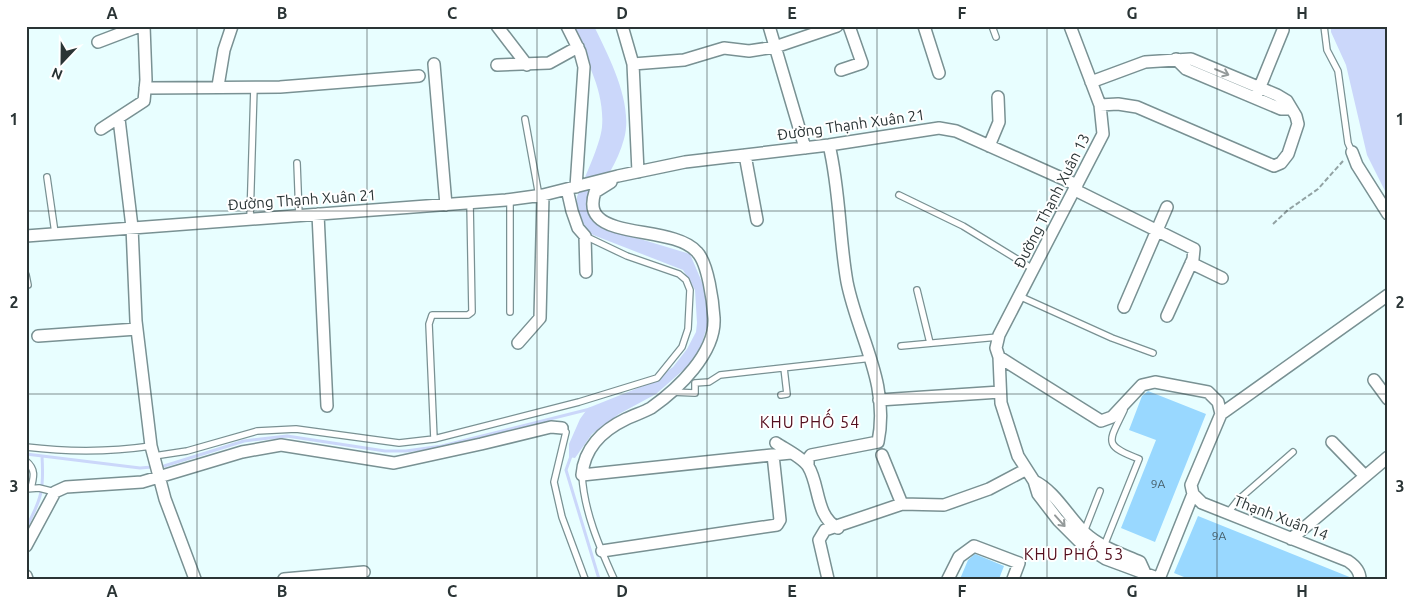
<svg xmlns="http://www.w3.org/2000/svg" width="1414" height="605" font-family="Ubuntu,sans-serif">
	<rect width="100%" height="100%" fill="#e8feff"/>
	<path fill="#cbd7fa" d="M569 26H594C609 57 634 104 624 139 618 162 603 183 591 204L607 229 690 254 707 294V326L698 357 656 394 619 414 592 434 575 458 569 457V444L580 419 588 408 648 384 673 367 687 349 696 332 697 323 695 290 683 270 588 233C580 221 576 211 577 197 584 178 600 146 602 127 605 91 586 57 569 26Z
		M1331 26H1388V197L1367 155 1346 65 1331 32Z"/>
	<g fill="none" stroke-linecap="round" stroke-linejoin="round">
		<path stroke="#cbd7fa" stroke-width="3" d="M26 454 140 468 164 466 244 441 287 436 385 451H406L442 446 590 409
			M571 456 566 470 599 579
			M26 528C42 498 44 489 42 456"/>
	</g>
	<path fill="#99d8ff" d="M1148 391 1206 414 1155 542 1121 528 1156 440 1129 430 1142 396Z
		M1198 516 1352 578V579H1189L1174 573Z
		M975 554 1004 566 999 579H960L968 560Z"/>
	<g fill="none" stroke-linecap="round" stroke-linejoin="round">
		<defs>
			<path id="service" d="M992 26 996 37
				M1324 26 1327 50 1338 71 1348 143 1352 152
				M525 119 539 196
				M297 163 299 215
				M47 177 55 233
				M899 195 963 226 1033 269
				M510 199V312
				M250 219 254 87
				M26 275 28 285
				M917 290 930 343
				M1019 296 1112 338 1153 353
				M901 346 998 337
				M671 392 695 393V383L709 382 720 375 872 358
				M781 395 787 394 784 368
				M562 428 566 432 554 482 562 517 585 579
				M434 439 429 324 432 315H468L472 312 470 203
				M26 447C68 452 110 452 151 446
				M154 456 187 451 257 431 296 429 399 443 434 439 579 402 657 378 682 347 688 329 690 290 686 280 679 274 627 256 585 236
				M26 461C36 469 34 477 31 488
				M582 475C584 511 599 546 614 579
				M26 489 39 488 55 492
				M1227 514 1238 500 1293 452
				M1084 532 1100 491
				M1104 546 1139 459C1102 445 1109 442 1124 410"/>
			<path id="minor" d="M497 26 527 65
				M567 26 580 52 584 67 576 187
				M622 26 633 64 638 172
				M769 26 805 148
				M924 26 939 73
				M1070 26 1100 105 1103 134 999 335 996 348 999 357 1001 403 1018 456 1034 481 1038 494 1058 520 1081 543 1106 559 1160 579
				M98 42 140 26
				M1176 59 1186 69 1281 109H1290
				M434 64 446 205
				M633 64 684 60 724 48 749 51 775 47 837 26
				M497 65 549 63 578 47
				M841 70 862 63 849 26
				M1091 82 1145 62 1191 59 1277 95 1287 101 1296 116 1298 124 1288 154 1281 163 1274 166 1137 107 1118 104 1100 105
				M218 86 224 50 232 26
				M145 88 280 87 419 76
				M1257 94 1283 30
				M119 119 132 227 136 321 151 446 165 499 195 579
				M101 129 144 101 146 80 144 26
				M989 146 999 122 998 97
				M1352 152 1357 165 1388 214
				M745 155 757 220
				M611 182 595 192C592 201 591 210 598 217 615 236 677 229 697 252 708 263 713 302 714 318 716 353 678 389 651 408 644 412 634 415 626 419 603 430 584 448 582 475L791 453
				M567 189 572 211 578 228 585 236 586 272
				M1075 190 1194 249 1193 259 1167 316
				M318 214 327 406
				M26 236 506 200 543 195 618 176 685 162 829 145 939 128 956 131 1077 185
				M1191 263 1222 278
				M1124 307 1167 207
				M38 336 137 329
				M518 343 540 318 543 195
				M999 357 1101 421 1112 417 1142 385 1155 382 1208 392 1218 402 1221 414 1191 485 1193 494 1202 503 1348 561C1354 565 1360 571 1360 579
				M1374 380 1388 399
				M879 400 1000 392
				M1221 414 1388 295
				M1332 442 1365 476
				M776 443C785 449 802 457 808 466 820 485 815 516 838 528
				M882 455 902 504
				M808 465V459L811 455 878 442C890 383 858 337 847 282 839 237 840 190 829 145
				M1034 481C1055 491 1068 517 1085 533 1100 547 1122 554 1140 562L1145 573
				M1291 539 1388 457
				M26 546 55 492 66 487 142 482 242 452 281 445 394 463 481 444 551 427 562 428
				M602 551 777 525 780 520 773 455
				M26 576 27 579
				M284 579 364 572
				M828 579 819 540 825 530 902 504 944 505 989 489 1025 470
				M948 579 959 557 974 546 1019 563 1013 579
				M1159 579 1193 494"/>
		</defs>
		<use href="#service" stroke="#799193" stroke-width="8"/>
		<use href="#minor" stroke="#799193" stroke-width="14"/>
		<path stroke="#92a2a3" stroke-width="2" stroke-dasharray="5 2.5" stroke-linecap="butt" d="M1273 224 1288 210 1318 189 1343 161"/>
		<use href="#service" stroke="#fff" stroke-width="5.5"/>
		<use href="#minor" stroke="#fff" stroke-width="11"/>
	</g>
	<defs><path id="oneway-shaft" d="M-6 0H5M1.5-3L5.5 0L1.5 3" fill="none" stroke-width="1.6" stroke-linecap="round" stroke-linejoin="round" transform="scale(1.25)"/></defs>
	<g stroke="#949a9a">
		<use href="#oneway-shaft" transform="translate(1222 72) rotate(23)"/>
		<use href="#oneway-shaft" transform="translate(1060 521) rotate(48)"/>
	</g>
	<path fill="none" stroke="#2a3435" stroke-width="1" stroke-opacity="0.55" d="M197 26V579M367 26V579M537 26V579M707 26V579M877 26V579M1047 26V579M1217 26V579M26 211H1388M26 394H1388"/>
	<g text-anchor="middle" stroke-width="4" stroke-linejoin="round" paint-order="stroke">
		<g font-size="12" fill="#465d68">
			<text x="1158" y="488">9A</text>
			<text x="1219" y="540">9A</text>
		</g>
		<g font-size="15" fill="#2a3435" stroke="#fff">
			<text transform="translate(851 125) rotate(-8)" y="5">Đường Thạnh Xuân 21</text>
			<text transform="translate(302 200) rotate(-4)" y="5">Đường Thạnh Xuân 21</text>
			<text transform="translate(1052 201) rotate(-63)" y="5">Đường Thạnh Xuân 13</text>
			<text transform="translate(1281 518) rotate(21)" y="5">Thạnh Xuân 14</text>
		</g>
		<g font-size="16" letter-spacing="1" fill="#540f1e" stroke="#fff">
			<text x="810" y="428">KHU PHỐ 54</text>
			<text x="1074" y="560">KHU PHỐ 53</text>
		</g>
	</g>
	<rect width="1414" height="605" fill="none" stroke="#ffffff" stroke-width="55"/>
	<g transform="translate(62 62) rotate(202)" stroke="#ffffff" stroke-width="4" paint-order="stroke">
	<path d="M0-4L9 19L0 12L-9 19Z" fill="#2a3435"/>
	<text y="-8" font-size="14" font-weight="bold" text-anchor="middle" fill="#2a3435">N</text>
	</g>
	<rect x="28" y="28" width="1358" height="550" fill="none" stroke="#2a3435" stroke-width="2"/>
	<g font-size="16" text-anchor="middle" font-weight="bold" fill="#2a3435">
		<text x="112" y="19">A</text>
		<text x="282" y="19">B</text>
		<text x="452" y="19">C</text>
		<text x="622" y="19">D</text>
		<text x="792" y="19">E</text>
		<text x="962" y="19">F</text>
		<text x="1132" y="19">G</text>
		<text x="1302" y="19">H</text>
		<text x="14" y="125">1</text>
		<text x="1400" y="125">1</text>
		<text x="14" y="308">2</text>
		<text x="1400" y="308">2</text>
		<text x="14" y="492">3</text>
		<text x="1400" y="492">3</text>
		<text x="112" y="597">A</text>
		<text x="282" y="597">B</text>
		<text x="452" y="597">C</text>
		<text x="622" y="597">D</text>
		<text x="792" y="597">E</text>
		<text x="962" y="597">F</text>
		<text x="1132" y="597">G</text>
		<text x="1302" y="597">H</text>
	</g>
</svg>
